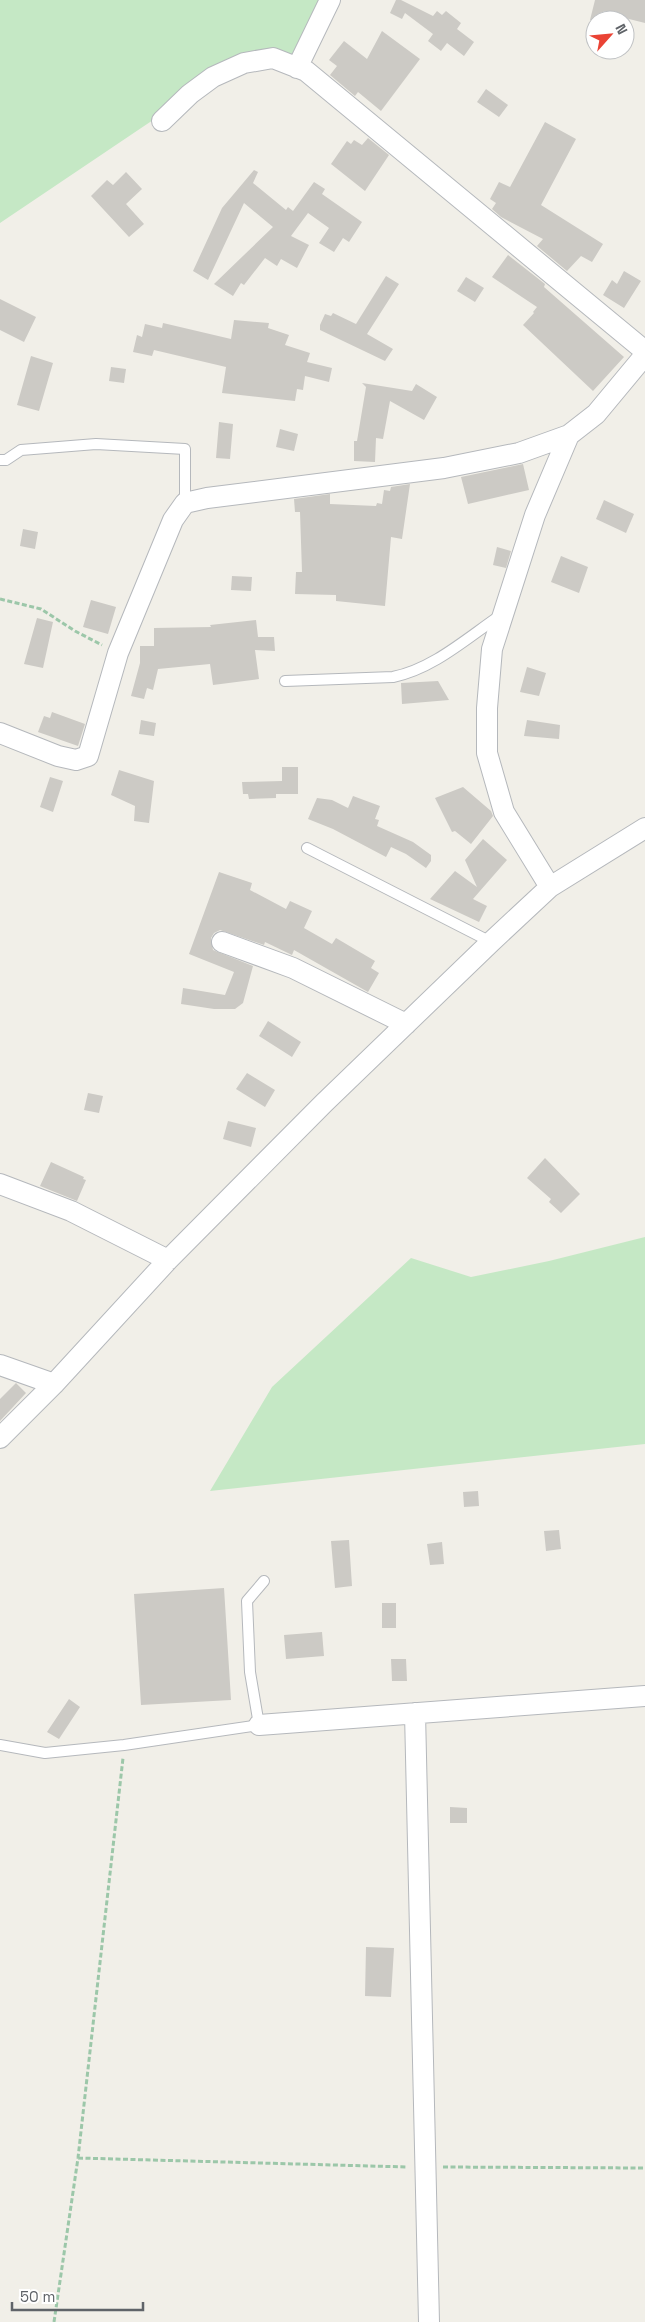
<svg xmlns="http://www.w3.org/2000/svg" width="645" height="2322" font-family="'Space Grotesk',sans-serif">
	<rect width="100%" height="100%" fill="#f1efe8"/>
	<path fill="#c5e8c5" d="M0 0H321L294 60 267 53 156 118 0 223Z
		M645 1237V1444L210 1491 272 1387 411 1258 471 1277 549 1261Z"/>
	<path fill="#cccac5" d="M396 0H401L433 16 437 11 442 15 446 11 461 23 457 29 474 42 464 56 447 43 441 51 428 41 433 34 405 13 402 19 390 13Z
		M595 0H645V23L617 16 616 20H590Z
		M382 31 420 59 381 111 358 92 355 96 330 75 337 66 329 60 344 41 367 59Z
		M486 89 508 105 499 117 477 102Z
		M545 122 576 139 541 205 603 244 592 262 581 256 567 271 537 246 543 239 501 217 492 209 496 203 490 199 499 182 510 187Z
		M368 138 389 155 365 191 331 164 347 141 351 144 354 140 362 145Z
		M254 170 258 172 253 183 286 210 288 207 293 211 314 182 325 189 322 194 362 222 349 242 343 238 334 252 319 243 329 228 308 213 291 236 309 245 297 268 281 259 277 266 265 258 244 285 241 283 233 296 214 284 273 227 244 203 208 280 193 271 222 208Z
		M126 172 142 189 126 204 144 224 129 237 91 196 107 180 113 185Z
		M508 255 545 284 544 287 624 357 593 391 523 325 534 313 533 312 537 307 492 277Z
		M624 271 641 281 624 308 603 295 612 280 617 284Z
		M386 276 399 284 367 334 393 349 385 361 320 330V325L325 314 331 316 333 313 356 324Z
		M466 277 484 288 475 302 457 291Z
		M0 299 36 317 24 342 0 330Z
		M234 320 269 323 268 328 289 335 285 345 310 353 307 362 332 368 329 382 305 376 303 390 297 389 295 401 222 393 226 367 154 350 152 356 133 352 137 335 142 337 145 324 162 328 163 323 231 339Z
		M31 356 53 363 39 411 17 405Z
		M111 367 126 369 124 383 109 381Z
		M362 383 412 391 416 384 437 397 424 420 390 401 383 439 376 438 375 462 354 461V441H357L366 387Z
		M219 422 233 424 230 459 216 458Z
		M280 429 298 434 294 451 276 447Z
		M523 464 529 490 468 504 461 477Z
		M410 484 402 539 391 537 385 606 336 601V595L295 594 296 572H302L300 512H295L294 499 330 494V504L376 506 377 503 382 504 384 490 390 491 391 487Z
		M604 500 634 514 626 533 596 519Z
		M23 529 38 532 35 549 20 546Z
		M497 547 511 551 506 568 493 565Z
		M561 556 588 567 579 593 551 582Z
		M232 576 252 577 251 591 231 590Z
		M91 600 116 607 108 634 83 627Z
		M37 618 53 622 43 668 24 664Z
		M256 620 258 637H274L275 651 255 650 259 679 213 685 210 664 158 669 153 690 147 688 144 699 131 696 140 663V646H154V628L211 627 210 625Z
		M527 667 546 673 539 696 520 692Z
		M438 681 449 700 402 704 401 683Z
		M52 712 85 724 78 746 38 732 44 716 50 718Z
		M141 720 156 723 154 736 139 734Z
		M527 720 560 725 559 739 524 736Z
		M282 767H298V794H276V798L249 799 248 794H243L242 782 282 781Z
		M119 770 154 781 149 823 134 821 135 806 111 795Z
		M50 777 63 781 53 812 40 807Z
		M463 787 491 811 493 816 471 844 455 831 452 832 435 798Z
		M353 796 380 806 375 819 379 820 377 826 413 842 431 855V861L426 868 406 854 391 847 386 857 333 829 308 819 317 798 332 800 348 808Z
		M483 839 507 860 473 899 487 906 479 922 430 899 455 871 477 887 465 860Z
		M219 872 252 883 250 890 286 909 290 901 312 911 304 928 332 944 336 938 375 961 371 968 379 973 368 992 294 950 292 955 265 942 264 945 220 930 214 933 211 938 213 950 253 966 243 1003 235 1009H214L181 1004 183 988 225 995 234 972 189 954Z
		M268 1021 301 1042 292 1057 259 1036Z
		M247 1073 275 1090 265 1107 236 1089Z
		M88 1093 103 1096 99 1113 84 1110Z
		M228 1121 256 1128 251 1147 223 1139Z
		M545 1158 580 1194 561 1213 549 1202 551 1199 527 1178Z
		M51 1162 84 1177 83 1179 86 1180 77 1201 40 1186Z
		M16 1383 26 1393 0 1421V1399Z
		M478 1491 479 1506 464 1507 463 1492Z
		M559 1530 561 1549 546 1551 544 1531Z
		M349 1540 352 1586 335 1588 331 1541Z
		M442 1542 444 1564 430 1565 427 1544Z
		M224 1588 231 1700 141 1705 134 1594Z
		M382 1603H396V1628H382Z
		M322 1632 324 1656 286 1659 284 1635Z
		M391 1659H406L407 1681H392Z
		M69 1699 80 1707 59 1739 47 1732Z
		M450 1807 467 1808V1823H450Z
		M366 1947 394 1948 391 1997 365 1996Z"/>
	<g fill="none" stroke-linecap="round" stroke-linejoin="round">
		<defs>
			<path id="service" d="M0 460H6L21 450 96 444 185 449V503
				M285 681 393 677C433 669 467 638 501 615
				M307 848 491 942
				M0 1745 45 1753 124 1745 259 1725 250 1672 247 1601 264 1581"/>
			<path id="minor" d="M297 68 330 0
				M162 121 190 94 213 77 244 63 273 58 306 71 645 351
				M0 733 58 756 76 760 88 756 118 653 173 520 185 503 207 498 444 468 519 453 569 435 596 414 645 355
				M550 887 504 812 487 753V708L492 649 535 515 569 435
				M222 942 293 968 406 1024
				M0 1184 71 1211 168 1260
				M0 1365 54 1384
				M0 1438 54 1384 168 1260 324 1103 491 942 550 887 645 828
				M415 1713 429 2322
				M259 1725 645 1696"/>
		</defs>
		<use href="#service" stroke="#b5b8bc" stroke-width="12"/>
		<use href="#minor" stroke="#b5b8bc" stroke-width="22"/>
		<path stroke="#9cc7a9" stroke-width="3" stroke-dasharray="5 2.5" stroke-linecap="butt" d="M0 599 41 609 75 631 102 645
			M78 2158 407 2167
			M443 2167 645 2168
			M54 2322 78 2158 123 1758"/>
		<use href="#service" stroke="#fff" stroke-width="10"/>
		<use href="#minor" stroke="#fff" stroke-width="20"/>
	</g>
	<g transform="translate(610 35) rotate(63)"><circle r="24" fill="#ffffff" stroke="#bfc1c3"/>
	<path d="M0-4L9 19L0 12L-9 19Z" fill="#ea4335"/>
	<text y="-8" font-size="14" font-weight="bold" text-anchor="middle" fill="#5f6368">N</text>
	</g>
	<path d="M12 2302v8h131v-8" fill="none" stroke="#5f6368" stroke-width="2.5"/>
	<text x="20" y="2302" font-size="15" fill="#5f6368" stroke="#ffffff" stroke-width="4" paint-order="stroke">50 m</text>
</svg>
